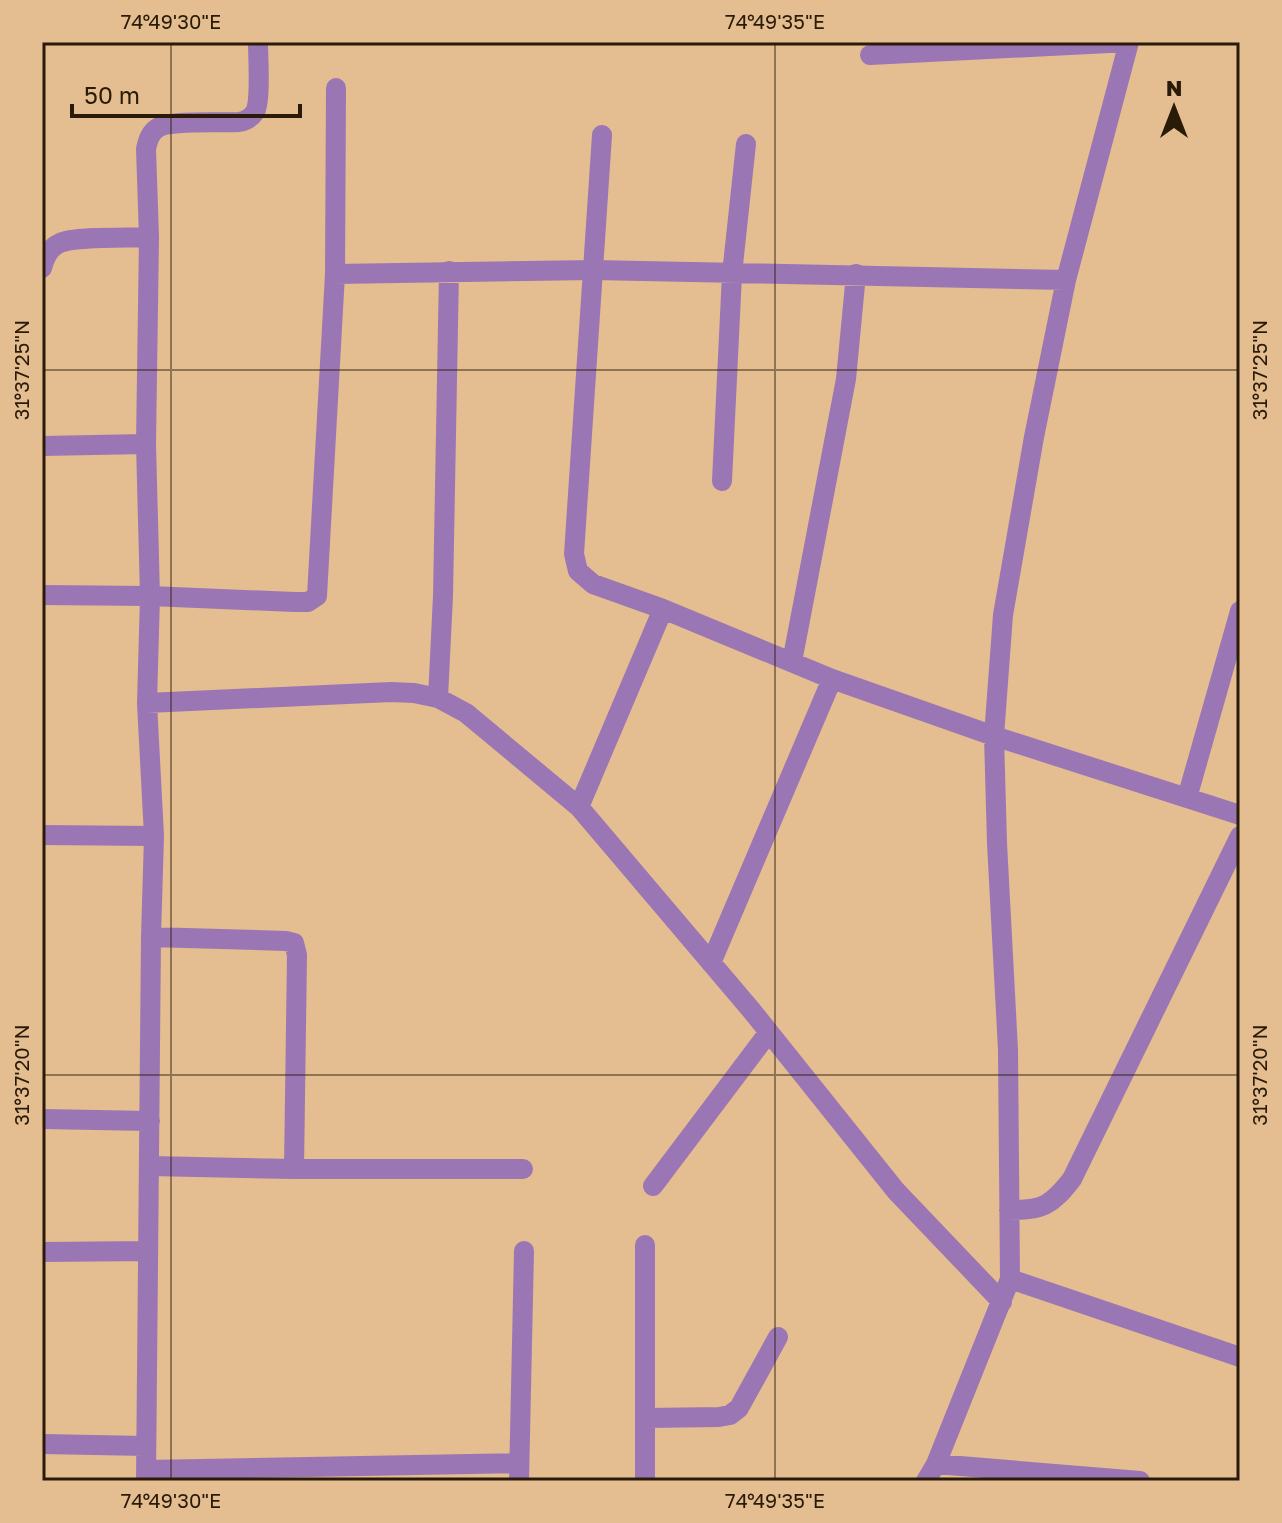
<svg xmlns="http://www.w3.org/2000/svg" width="1282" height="1523" font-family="'Golos Text',sans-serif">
	<rect width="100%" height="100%" fill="#e4bd90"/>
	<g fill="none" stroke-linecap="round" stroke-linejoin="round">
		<path stroke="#9b76b4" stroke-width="20" d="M870 55 1129 42
			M336 88 335 274 594 270 1066 280
			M602 135 574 554 578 571 593 584 663 609 832 679 994 736 1240 815
			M42 268C45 257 49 248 60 243 75 236 129 238 149 237
			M42 446 146 444
			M722 481 732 274 746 144
			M42 595 150 596 295 602H308L317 596 335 274
			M792 662 846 379 856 274
			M438 698 443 596 449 271
			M147 703 150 596 146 444 149 237 146 149C148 140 150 132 159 127 173 120 221 123 239 122 245 121 251 118 255 112 261 101 258 57 258 42
			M1187 798 1240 611
			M579 807 663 609
			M42 835 154 836
			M151 937 286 941 294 943 297 955 294 1169
			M711 963 832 679
			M42 1119 150 1121
			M149 1166 294 1169H523
			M653 1186 769 1032
			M1009 1210C1043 1210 1051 1206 1072 1179L1240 836
			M42 1252 148 1251
			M1010 1279 1240 1357
			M645 1418 719 1417 730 1415 739 1408 778 1337
			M42 1444 146 1446
			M936 1464 1140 1481
			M146 1470 519 1463
			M146 1481 151 937 154 836 147 703 391 692 414 693 438 698 466 713 579 807 752 1011 896 1191 1002 1302
			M519 1481 524 1251
			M645 1481V1245
			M926 1481 936 1464 1010 1279 1008 1050 997 843 994 736 1003 615 1034 437 1066 280 1129 42"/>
	</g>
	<path fill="none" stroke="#291b08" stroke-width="2" stroke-opacity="0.45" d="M171 42V1481M775 42V1481M42 370H1240M42 1075H1240"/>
	<rect width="1282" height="1523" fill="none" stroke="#e4bd90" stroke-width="88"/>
	<g transform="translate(1174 108)" stroke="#e4bd90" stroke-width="6" paint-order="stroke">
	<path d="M0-6L14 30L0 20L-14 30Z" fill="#291b08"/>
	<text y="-12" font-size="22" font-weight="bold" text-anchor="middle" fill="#291b08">N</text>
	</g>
	<path d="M72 104v12h228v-12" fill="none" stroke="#291b08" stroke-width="4"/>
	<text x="84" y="104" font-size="24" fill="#291b08" stroke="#e4bd90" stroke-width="6" paint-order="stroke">50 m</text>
	<rect x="44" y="44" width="1194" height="1435" fill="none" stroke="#291b08" stroke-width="3"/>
	<g font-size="20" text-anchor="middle" fill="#291b08">
		<text x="171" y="29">74°49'30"E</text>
		<text x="775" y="29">74°49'35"E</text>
		<text transform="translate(22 370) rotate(-90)" y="7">31°37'25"N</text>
		<text transform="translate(1260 370) rotate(-90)" y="7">31°37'25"N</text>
		<text transform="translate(22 1075) rotate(-90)" y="7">31°37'20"N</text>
		<text transform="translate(1260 1075) rotate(-90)" y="7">31°37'20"N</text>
		<text x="171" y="1508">74°49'30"E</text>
		<text x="775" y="1508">74°49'35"E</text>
	</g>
</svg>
